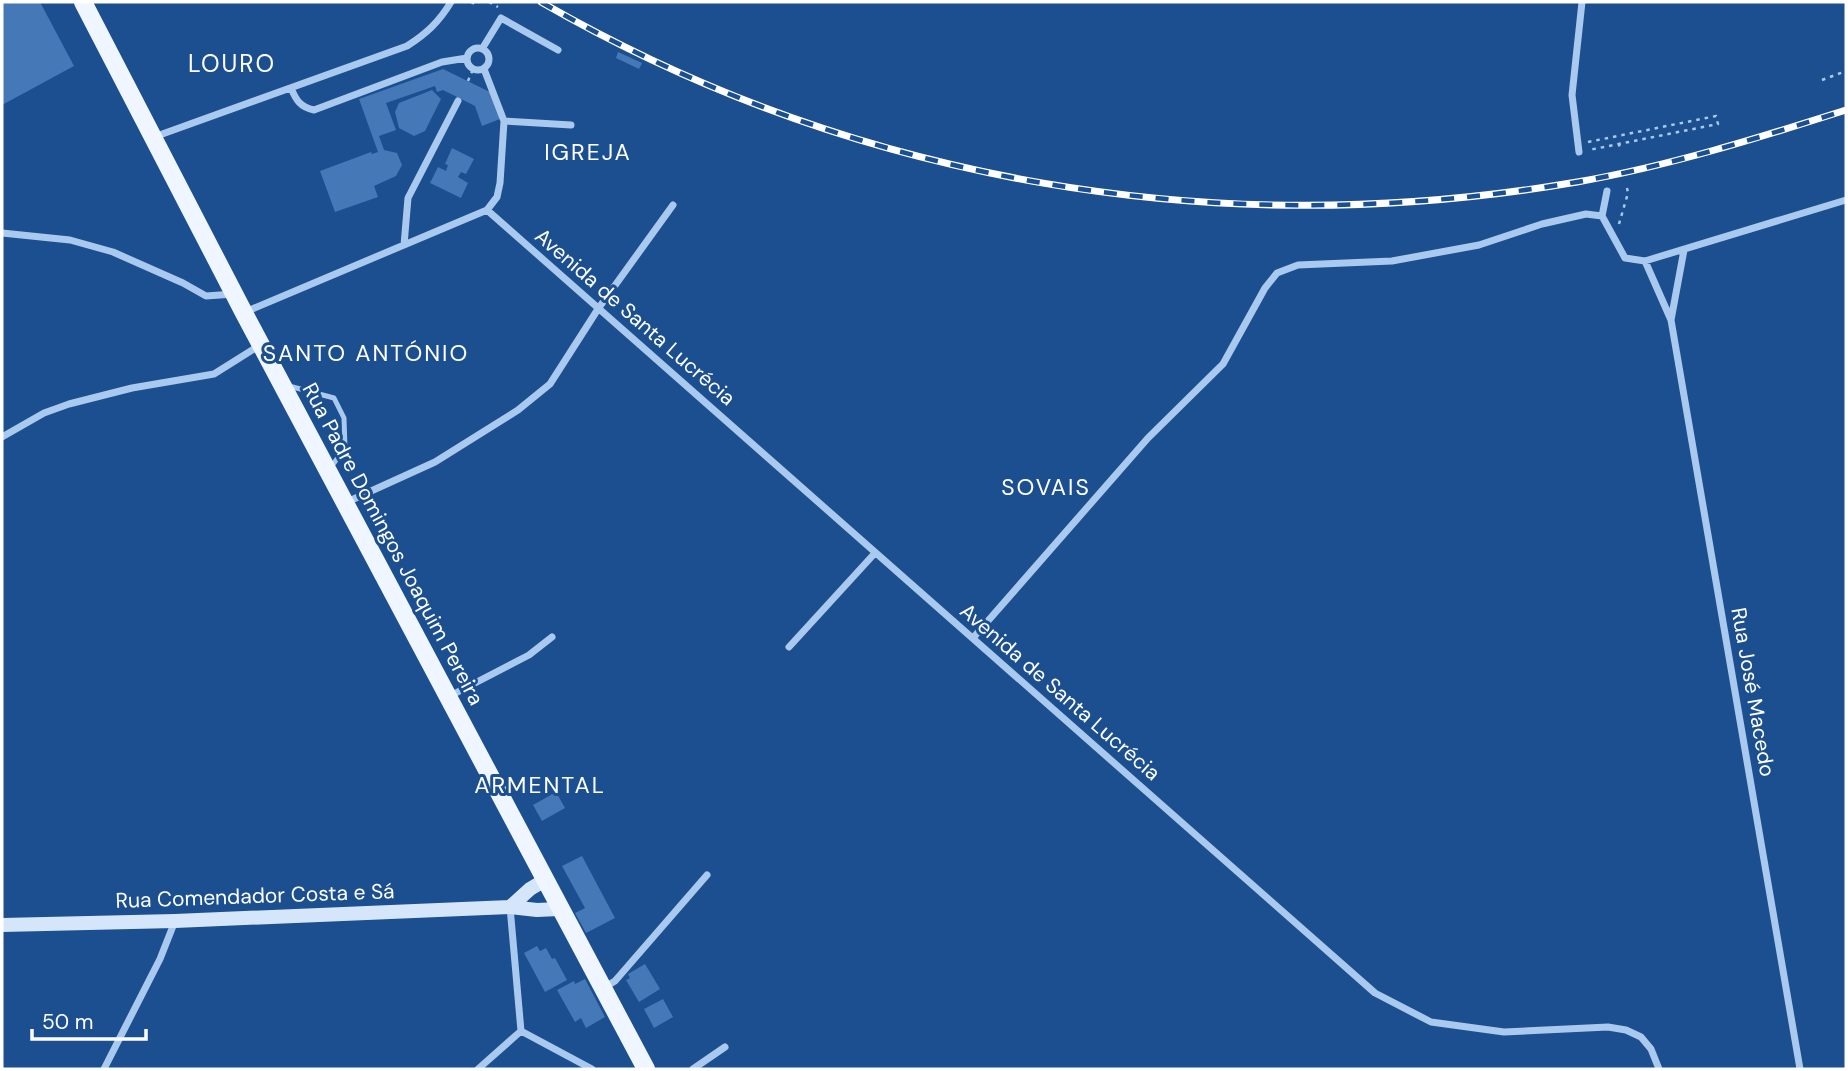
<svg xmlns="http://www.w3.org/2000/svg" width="1848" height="1071" font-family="'DM Sans',sans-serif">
	<rect width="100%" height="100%" fill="#1b4f8f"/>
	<path fill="#4478b7" d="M2 2H40L74 66 2 105Z
		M618 52 642 63 639 69 616 58Z
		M443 69 490 92 500 119 482 126 475 106 443 90 437 92 435 86 386 103 396 130 379 136 384 150 397 153 402 165 396 176 374 186 378 197 335 212 320 171 371 152 372 154 378 152 359 99Z
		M432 90 441 99 425 131 414 136 399 128 395 112 399 103Z
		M452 148 474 159 466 174 461 172 458 177 468 183 461 198 430 183 438 167 446 171 448 165 445 164Z
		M556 792 565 808 542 821 533 805Z
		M582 856 615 918 586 933 575 913 585 908 562 866Z
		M537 946 540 951 546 948 552 959 555 958 567 980 545 992 524 953Z
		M645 964 660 989 639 1002 626 980 630 978 628 974Z
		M585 979 605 1017 586 1028 581 1018 575 1022 557 990 574 981 575 984Z
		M663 999 673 1017 654 1028 644 1009Z"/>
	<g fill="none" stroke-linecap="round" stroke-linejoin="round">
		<path stroke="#a9c9ee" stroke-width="2.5" stroke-dasharray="3.5 5" stroke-linecap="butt" d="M471 2 476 5 478 2
			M489 2 498 7
			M1822 80 1846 71
			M468 81 473 69
			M1588 142 1716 116 1718 124 1589 150
			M1619 143 1620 151
			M1619 224 1628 193 1626 183"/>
		<path stroke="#a9c9ee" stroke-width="5" d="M289 386 334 398 344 418 345 448 331 467"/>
		<path stroke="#a9c9ee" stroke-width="7" d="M467 59a11 11 0 1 1 22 0a11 11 0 1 1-22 0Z
			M482 49 501 18 558 50
			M291 88C296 100 300 107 314 110L442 62 467 58
			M504 121 571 125
			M154 137 407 46C426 34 439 22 451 2
			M1579 152 1572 95 1582 2
			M1607 191 1602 216 1625 258 1645 261 1846 200
			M487 210 1375 993 1431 1022 1504 1032 1608 1027 1626 1030 1641 1037 1651 1049 1659 1069
			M2 233 70 240 113 252 183 283 206 296 234 294
			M404 245 408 198 458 101
			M1645 261 1671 320 1800 1069
			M245 312 487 210 497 197 500 183 504 121 484 69
			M1671 320 1684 250
			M2 437 44 413 69 404 132 388 214 374 260 345
			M347 502 435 462 518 410 550 384 598 309 673 205
			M973 638 1148 438 1223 364 1265 288 1277 273 1298 265 1392 261 1479 245 1542 224 1586 214 1602 216
			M789 647 875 553
			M448 697 529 655 552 637
			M510 907 521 1031
			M605 987 615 981 707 875
			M521 1031 592 1069
			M104 1069 160 959 175 921
			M478 1069 521 1031
			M693 1069 725 1047"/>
		<path stroke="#d6e6fa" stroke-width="14" d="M510 907 530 889 545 880
			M2 925 175 921 510 907 537 910 559 909"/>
		<path stroke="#f0f6ff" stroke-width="18" d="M83 2 244 313 646 1069"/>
		<defs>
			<path id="rail" d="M541 2C857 184 1219 243 1577 182 1669 166 1758 138 1846 110"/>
		</defs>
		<use href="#rail" stroke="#fff" stroke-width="7"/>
		<use href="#rail" stroke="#1b4f8f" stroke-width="4.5" stroke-dasharray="13" stroke-linecap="butt"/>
	</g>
	<g text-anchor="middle" stroke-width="6" stroke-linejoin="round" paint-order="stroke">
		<g font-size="21" fill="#fff" stroke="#1b4f8f">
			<text transform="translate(635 317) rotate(41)" y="7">Avenida de Santa Lucrécia</text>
			<text transform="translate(393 544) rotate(62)" y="7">Rua Padre Domingos Joaquim Pereira</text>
			<text transform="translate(1060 692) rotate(41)" y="7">Avenida de Santa Lucrécia</text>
			<text transform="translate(1753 692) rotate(80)" y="7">Rua José Macedo</text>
			<text transform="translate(255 896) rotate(-2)" y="7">Rua Comendador Costa e Sá</text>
		</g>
		<g font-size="23" letter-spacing="2" fill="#fff" stroke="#1b4f8f">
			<text x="588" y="160">IGREJA</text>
			<text x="366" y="361">SANTO ANTÓNIO</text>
			<text x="1046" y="495">SOVAIS</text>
			<text x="540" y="793">ARMENTAL</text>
		</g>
		<g font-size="24" letter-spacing="2" fill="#fff" stroke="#1b4f8f">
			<text x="232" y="72">LOURO</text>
		</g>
	</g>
	<rect width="1848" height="1071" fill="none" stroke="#ffffff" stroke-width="7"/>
	<path d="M32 1029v10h114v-10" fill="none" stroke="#ffffff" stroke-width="3.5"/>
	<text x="42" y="1029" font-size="21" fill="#ffffff" stroke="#1b4f8f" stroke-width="5" paint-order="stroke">50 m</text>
</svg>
